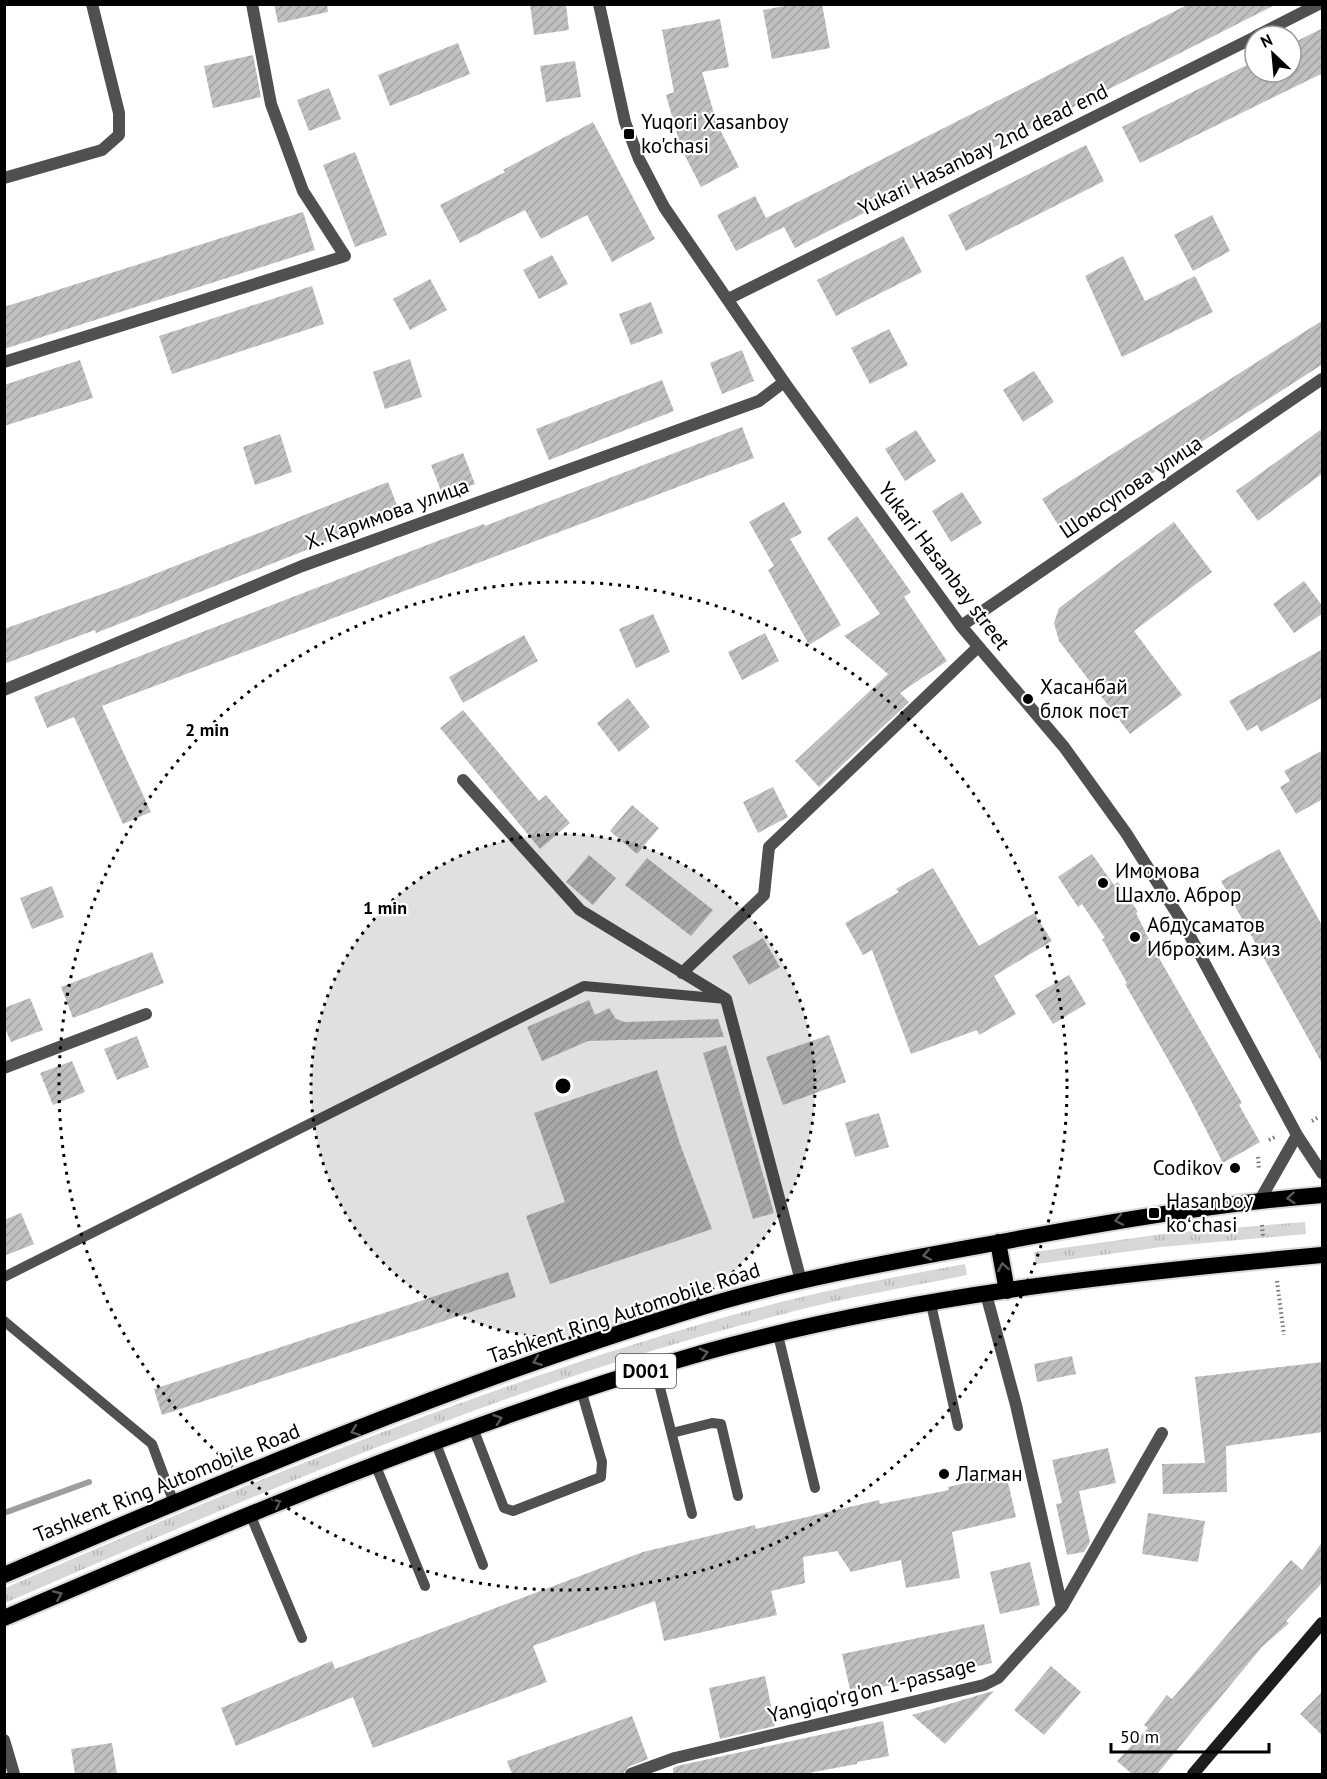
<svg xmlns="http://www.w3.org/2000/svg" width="1327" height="1779" font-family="'PT Sans',sans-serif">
	<defs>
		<pattern id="grass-tufts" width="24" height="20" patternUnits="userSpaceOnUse" patternTransform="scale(1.5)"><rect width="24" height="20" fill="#d7d7d7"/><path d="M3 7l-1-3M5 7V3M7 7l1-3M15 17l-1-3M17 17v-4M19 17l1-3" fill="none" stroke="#b7b7b7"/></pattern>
		<pattern id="building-hatch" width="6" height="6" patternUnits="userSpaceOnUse" patternTransform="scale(1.5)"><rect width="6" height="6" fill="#c0c0c0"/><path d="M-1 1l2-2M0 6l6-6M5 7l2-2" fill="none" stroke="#a3a3a3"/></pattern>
	</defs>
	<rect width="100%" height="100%" fill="#fff"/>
	<path fill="url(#grass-tufts)" d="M1305 1222 1306 1234 1161 1247 1036 1264 1034 1252 1170 1233Z
		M965 1264 967 1275C908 1287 849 1297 791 1312 519 1380 261 1492 5 1603V1588C259 1478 516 1371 785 1301 845 1286 905 1275 965 1264Z"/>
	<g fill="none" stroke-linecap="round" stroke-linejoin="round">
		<path stroke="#9e9e9e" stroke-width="6" d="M4 1513 89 1482"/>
	</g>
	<path fill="url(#building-hatch)" d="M274 4H327L328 12 278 23Z
		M530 4H566L569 30 534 35Z
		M795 4H822L830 48 772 59 763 10Z
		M1189 4H1277L795 248 784 227 736 251 717 215 755 196 766 218Z
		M720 19 729 67 702 72 717 124 739 167 701 187 681 148 666 95 674 92 662 30Z
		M1323 28V73L1140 163 1122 127 1253 62 1255 72H1291V44Z
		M458 43 470 74 390 106 378 75Z
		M253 55 261 97 213 108 204 66Z
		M575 61 581 97 546 102 540 66Z
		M329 88 341 119 309 131 297 100Z
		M593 122 655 239 612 262 587 215 541 239 525 210 460 243 440 205 505 172 503 170Z
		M1086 145 1104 181 966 251 948 215Z
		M355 152 387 235 355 247 323 165Z
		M303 212 315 250 4 349V307Z
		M1212 215 1230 251 1193 271 1174 235Z
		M903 236 922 272 836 316 817 280Z
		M552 255 568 284 539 299 523 270Z
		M1123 256 1145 301 1195 276 1213 312 1122 357 1085 276Z
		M430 279 447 310 410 330 393 299Z
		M312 286 324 324 172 374 159 336Z
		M651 302 663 333 631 345 619 314Z
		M1323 320V364L1062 531 1042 499Z
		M889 329 908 365 870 384 851 348Z
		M742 350 754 381 722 394 710 363Z
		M410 359 422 397 385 409 373 372Z
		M80 360 93 398 4 426V385Z
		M1034 371 1054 402 1023 422 1003 390Z
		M662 380 674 411 549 460 536 429Z
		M742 427 754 458 102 706 151 812 123 824 74 717 47 728 34 697 440 540 484 524 485 526Z
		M1323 428V473L1258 521 1236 491Z
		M916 430 936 461 905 481 885 449Z
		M280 434 292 472 255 485 243 447Z
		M463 453 475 484 443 496 431 465Z
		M388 482 400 513 96 633 95 630 4 664V629L122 587Z
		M962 492 982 523 951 542 932 511Z
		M784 502 802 533 790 539 841 625 809 645 768 570 774 566 749 522Z
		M857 516 911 592 904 597 947 661 900 693 909 702 819 787 795 761 888 674 844 636 880 614 827 538Z
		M1174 522 1212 572 1134 631 1182 695 1130 734 1059 641 1054 623 1059 608Z
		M1304 581 1323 607V613L1294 633 1273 604Z
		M653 614 670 652 636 668 619 629Z
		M765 633 779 661 742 680 728 652Z
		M524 635 538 661 463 703 449 677Z
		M1323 649V697L1261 732 1257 725 1247 731 1229 701Z
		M628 698 650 727 619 752 597 723Z
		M463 710 539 801 546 795 570 823 540 849 440 728Z
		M1323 750V799L1296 814 1280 787 1290 781 1284 771Z
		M773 787 788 817 758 833 743 802Z
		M632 805 659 828 637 854 610 831Z
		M1279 849 1323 927V1065L1221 881Z
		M1092 854 1114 885 1118 882 1138 912 1136 913 1155 951 1242 1103 1239 1105 1260 1142 1223 1163 1186 1091 1125 984 1127 983 1102 939 1105 938 1082 904 1078 907 1058 877Z
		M589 855 616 878 593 905 566 882Z
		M647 858 713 910 691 936 625 885Z
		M933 868 979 946 1034 913 1052 941 994 976 1016 1014 979 1035 977 1030 911 1054 872 950 863 955 845 923 899 892 896 889Z
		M52 886 64 917 32 929 20 898Z
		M763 938 780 967 749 985 732 956Z
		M152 952 164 983 73 1018 61 987Z
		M1069 975 1086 1004 1053 1024 1035 995Z
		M30 998 43 1030 11 1042 4 1026V1008Z
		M589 1000 595 1015 609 1008 616 1019 625 1022 718 1019 724 1037 588 1041 542 1061 527 1027Z
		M829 1035 846 1082 783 1105 766 1057Z
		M137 1036 149 1067 117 1080 104 1049Z
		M726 1045 774 1213 753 1219 703 1053Z
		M72 1061 85 1092 53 1105 40 1073Z
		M657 1070 680 1144 712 1229 550 1284 526 1216 565 1202 534 1113Z
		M879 1113 889 1147 855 1157 845 1123Z
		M21 1213 34 1244 4 1256V1220Z
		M508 1272 516 1297 162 1415 154 1389Z
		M1072 1356 1076 1374 1037 1382 1034 1364Z
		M1323 1362V1432L1226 1446 1227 1492 1163 1494 1162 1464 1205 1463 1195 1377Z
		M1108 1448 1116 1483 1079 1491 1090 1542 1084 1552 1067 1555 1056 1504 1062 1503 1052 1460Z
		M1006 1474 1016 1517 952 1532 960 1578 906 1588 901 1560 851 1572 837 1551 803 1557 805 1583 771 1591 777 1615 664 1641 655 1601 533 1646 547 1682 373 1748 353 1697 236 1746 221 1708 332 1661 335 1669 643 1552 755 1525 756 1529 879 1500 880 1504 949 1490 948 1487Z
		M1148 1513 1205 1521 1198 1562 1142 1554Z
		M1323 1541V1582L1286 1621 1289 1623 1262 1647 1157 1774H1132L1117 1761 1148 1728 1144 1725 1167 1695 1172 1699 1291 1560 1302 1570Z
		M1030 1562 1040 1605 1000 1614 990 1572Z
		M984 1624 992 1663 882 1687 875 1681 877 1688 851 1694 842 1654Z
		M1051 1666 1081 1692 1044 1735 1014 1710Z
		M765 1676 775 1726 720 1739 709 1688Z
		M994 1691 945 1744 912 1715 986 1693Z
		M1323 1691V1736L1300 1714Z
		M632 1716 648 1759 628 1767 623 1774H512L507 1761Z
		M883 1721 889 1756 857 1762V1764L803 1774H673V1768L677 1766Z
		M112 1743 117 1774H75L71 1749Z"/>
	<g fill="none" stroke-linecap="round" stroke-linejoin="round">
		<defs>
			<path id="trunk" d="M998 1242 1007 1291
				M4 1575C229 1479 456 1383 689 1311 791 1279 896 1261 1001 1242 1108 1222 1214 1204 1322 1195
				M4 1618C233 1520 462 1422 702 1353 904 1296 1115 1274 1322 1255"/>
		</defs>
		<use href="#trunk" stroke="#dbdbdb" stroke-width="20"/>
		<path stroke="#727272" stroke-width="4" stroke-dasharray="1.5 3" stroke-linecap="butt" d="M1312 1121 1319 1117
			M1269 1140 1277 1136
			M1258 1157 1259 1169
			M1262 1225 1263 1237
			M1277 1281 1284 1335"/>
		<path stroke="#505050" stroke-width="10" d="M4 1277 584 986 726 999
			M931 1304 958 1426
			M4 1321 152 1444 174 1503
			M778 1335 815 1488
			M655 1368 692 1514
			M473 1428 504 1508 513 1511 601 1477 602 1462 581 1390
			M672 1433 712 1423 721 1424 738 1496
			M435 1441 483 1565
			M375 1464 425 1586
			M250 1514 302 1638"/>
		<path stroke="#505050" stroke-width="12" d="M1256 36 1319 4
			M4 178 102 150 119 135V113L92 4
			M728 299 1255 37
			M4 362 345 256 303 191 271 104 252 4
			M4 690 302 566 759 401 784 382
			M463 780 580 910 726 999 801 1281
			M682 973 764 895 769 847 978 647
			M4 1068 146 1014
			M986 1294 1016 1405 1062 1607
			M4 1740 14 1774
			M631 1774 675 1758 984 1685 998 1678 1062 1607 1162 1433"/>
		<path stroke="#505050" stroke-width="12" d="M599 4 625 122 639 159 664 207 784 382 961 626 1064 747 1126 833 1183 923 1297 1135 1322 1173
			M961 626 1322 379
			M1260 1200 1297 1135"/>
		<path stroke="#1d1d1d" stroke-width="12" d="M1193 1774 1322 1623"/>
		<use href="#trunk" stroke="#000" stroke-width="16"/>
	</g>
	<defs><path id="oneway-chevron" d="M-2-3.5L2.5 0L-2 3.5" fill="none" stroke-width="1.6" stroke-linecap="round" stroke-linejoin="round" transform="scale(1.5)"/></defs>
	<g stroke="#595959">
		<use href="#oneway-chevron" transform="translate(1291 1198) rotate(175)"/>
		<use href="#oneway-chevron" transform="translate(1119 1220) rotate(169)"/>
		<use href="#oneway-chevron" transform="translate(927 1255) rotate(170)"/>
		<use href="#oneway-chevron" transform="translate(1003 1267) rotate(-100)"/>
		<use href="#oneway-chevron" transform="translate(704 1353) rotate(-15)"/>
		<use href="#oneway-chevron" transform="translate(537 1361) rotate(159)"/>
		<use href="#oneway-chevron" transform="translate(498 1419) rotate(-19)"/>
		<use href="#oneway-chevron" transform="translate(355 1431) rotate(159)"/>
		<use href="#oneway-chevron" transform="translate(277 1503) rotate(-22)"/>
		<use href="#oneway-chevron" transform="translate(58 1595) rotate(-23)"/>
	</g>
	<circle cx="563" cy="1086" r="252" fill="#000" fill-opacity=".12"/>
	<g fill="none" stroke="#000" stroke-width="3" stroke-dasharray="3 6">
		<circle cx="563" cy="1086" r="252"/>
		<circle cx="563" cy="1086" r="504"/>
	</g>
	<g fill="#000" stroke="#fff" stroke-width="2">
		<rect x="623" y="128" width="12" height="12" rx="3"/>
		<circle cx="1028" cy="699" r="6"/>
		<circle cx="1103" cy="883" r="6"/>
		<circle cx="1135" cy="937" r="6"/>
		<circle cx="1235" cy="1168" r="6"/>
		<rect x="1148" y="1207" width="12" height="12" rx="3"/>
		<circle cx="944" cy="1474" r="6"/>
	</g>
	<g text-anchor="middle" stroke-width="4.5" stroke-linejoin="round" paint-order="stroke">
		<rect fill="#fff" stroke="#4c4c4c" stroke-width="1.5" x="616" y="1354" width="60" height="34" rx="4.5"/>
		<g font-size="20" font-weight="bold" fill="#000">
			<text x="646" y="1378">D001</text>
		</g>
		<g font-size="21" fill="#000" stroke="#fff" text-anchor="start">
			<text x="641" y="129">Yuqori Xasanboy<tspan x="641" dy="24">ko'chasi</tspan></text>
			<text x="1040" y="694">Хасанбай<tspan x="1040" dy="24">блок пост</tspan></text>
			<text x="1115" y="878">Имомова<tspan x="1115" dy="24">Шахло. Аброр</tspan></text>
			<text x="1147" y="932">Абдусаматов<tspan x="1147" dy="24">Иброхим. Азиз</tspan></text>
			<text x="1223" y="1175" text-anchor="end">Codikov</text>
			<text x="1166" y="1208">Hasanboy<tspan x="1166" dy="24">koʻchasi</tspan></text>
			<text x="956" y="1481">Лагман</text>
		</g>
		<g font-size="21" fill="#000" stroke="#fff">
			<text transform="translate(983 150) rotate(-26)" y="7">Yukari Hasanbay 2nd dead end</text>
			<text transform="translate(1131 487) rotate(-34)" y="7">Шоюсупова улица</text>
			<text transform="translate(387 514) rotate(-20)" y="7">Х. Каримова улица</text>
			<text transform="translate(944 566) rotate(53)" y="7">Yukari Hasanbay street</text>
			<text transform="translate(624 1313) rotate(-18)" y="7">Tashkent Ring Automobile Road</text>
			<text transform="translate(167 1483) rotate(-22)" y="7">Tashkent Ring Automobile Road</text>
			<text transform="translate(872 1690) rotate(-14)" y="7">Yangiqo'rg'on 1-passage</text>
		</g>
	</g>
	<circle cx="563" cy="1086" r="9" fill="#000" stroke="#fff" stroke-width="3"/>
	<g font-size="18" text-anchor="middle" font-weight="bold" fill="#000" stroke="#fff" stroke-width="4.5" stroke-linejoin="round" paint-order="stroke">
		<text x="207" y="736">2 min</text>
		<text x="385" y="914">1 min</text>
	</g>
	<rect width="1327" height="1779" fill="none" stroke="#000000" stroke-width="12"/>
	<g transform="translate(1273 54) rotate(334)"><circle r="28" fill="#ffffff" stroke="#999999" stroke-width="1.5"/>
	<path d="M0-4.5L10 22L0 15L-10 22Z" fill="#000000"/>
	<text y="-9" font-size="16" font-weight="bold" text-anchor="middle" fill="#000000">N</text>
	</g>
	<path d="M1111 1743v9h158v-9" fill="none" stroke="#000000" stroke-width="3"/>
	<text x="1120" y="1743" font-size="18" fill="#000000" stroke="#ffffff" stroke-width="4.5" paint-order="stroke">50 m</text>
</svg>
